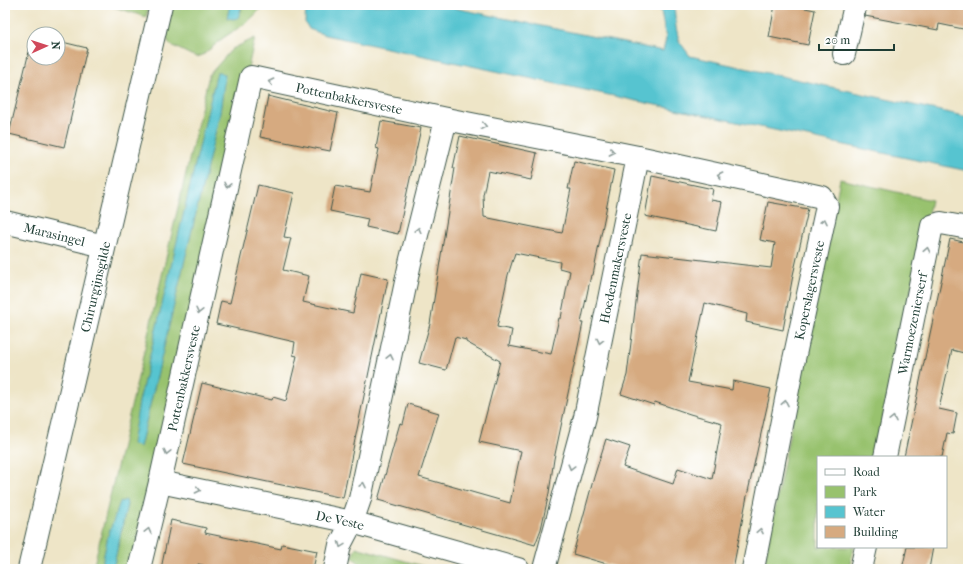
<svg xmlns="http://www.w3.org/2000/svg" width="973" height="574" font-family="'IM FELL French Canon',serif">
	<rect width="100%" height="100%" fill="#fff"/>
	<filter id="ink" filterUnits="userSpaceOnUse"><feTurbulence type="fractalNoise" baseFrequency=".025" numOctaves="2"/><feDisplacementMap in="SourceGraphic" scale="8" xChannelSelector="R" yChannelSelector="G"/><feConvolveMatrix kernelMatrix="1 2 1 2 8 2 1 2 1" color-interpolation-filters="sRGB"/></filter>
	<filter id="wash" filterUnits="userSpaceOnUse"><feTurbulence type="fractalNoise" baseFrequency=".012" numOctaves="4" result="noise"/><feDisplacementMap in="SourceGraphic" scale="16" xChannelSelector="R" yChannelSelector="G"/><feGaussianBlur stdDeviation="0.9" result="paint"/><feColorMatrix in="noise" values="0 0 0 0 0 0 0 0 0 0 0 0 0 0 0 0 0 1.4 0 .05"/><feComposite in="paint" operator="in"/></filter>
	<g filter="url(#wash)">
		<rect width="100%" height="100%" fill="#eee5c7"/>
		<path fill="#98c26e" stroke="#5c8051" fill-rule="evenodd" d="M108 5H149L146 17Z
			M173 5H230L227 18 241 12 242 5H263L256 14 246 23 223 38 203 55 197 57 191 55 169 44 166 35Z
			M255 38 130 569H113L127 505 125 500 120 503 108 536 101 569H93L209 75 232 49ZM217 73 225 75 220 113 140 447 139 402Z
			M840 179 931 200 874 457H818V547H854L849 569H763Z
			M356 547 433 569H366L352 557Z"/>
		<path fill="#57c4d0" stroke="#3b8082" d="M230 5H242L238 18 233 19 227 18Z
			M306 5H440L663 51 666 39 660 5H674L676 27 679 41 690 56 968 117V171L325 35 309 29 305 22Z
			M217 72H220L225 75 220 113 140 447 132 444 139 402Z
			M126 500 127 504 113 569H101L108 536 120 502Z"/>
		<g id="blocks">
			<path fill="#d6aa80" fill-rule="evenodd" d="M775 5H790L815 10 808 45 769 37Z
				M867 5H968V30L939 24 938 30 865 16Z
				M33 35 34 36V58H58V41L87 48 64 147 9 134Z
				M268 96 338 113 330 151 260 137Z
				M381 121 421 128 398 234 366 227 368 219 330 211 335 186 370 192 379 149 376 148Z
				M460 136 537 153 531 180 488 171 483 195 484 217 513 223 562 233 571 189H568L574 161 614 170 593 275H591L581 323H583L554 459 549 493 541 529 535 545 378 500 400 423 403 424 408 404 439 413 419 477 510 503 521 451 479 442 500 361 466 342V340L455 337 446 370 419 363 430 324 455 168H453ZM515 253 560 262 559 268 570 271 561 318H559L551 354 509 346 512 330 497 327 508 275Z
				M652 176 713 189 711 200 722 202 716 231 645 216Z
				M258 185 294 193 284 237 291 238 283 270 309 276 303 302 353 313 361 273 388 279 343 498 183 464 202 383 272 400 273 397 286 401 297 356 293 355 295 342 216 324 221 301 230 303Z
				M768 202 808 209 806 215H807L793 275 783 330 746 322 747 314 705 303 688 382 732 390 733 381 771 389 747 496 733 569H624L573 554 594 477 606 439 630 447 623 467 673 484 678 468 712 479 722 423 690 414 655 402 654 405 621 394 627 375 642 253 771 268 775 243 760 240Z
				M950 239 968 243V354L952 350 939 409 957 413 953 434 947 433 942 457H904Z
				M171 520 206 528 205 533 281 549 282 544 317 551 313 569H219L198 564 197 569H161Z
				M907 547H933L929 569H902Z"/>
		</g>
	</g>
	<g filter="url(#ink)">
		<use href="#blocks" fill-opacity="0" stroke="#3e564a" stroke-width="1"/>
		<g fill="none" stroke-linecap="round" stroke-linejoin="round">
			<defs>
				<g id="street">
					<path d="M844 54 855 5"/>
					<path d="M638 157 822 197 827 206 793 364 753 569"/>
					<path id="s1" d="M5 222 104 246"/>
					<path id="s2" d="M885 457 932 226 941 223 968 228"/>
					<path id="s3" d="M160 482 352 522 518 569"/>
					<path id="s4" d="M29 569 161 5"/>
					<path id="s5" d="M139 569 160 482 251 77 446 119 638 157 585 417 544 569"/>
					<path d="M335 569 340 545 352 522 360 499 410 263 446 119"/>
					<path d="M861 569 866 547"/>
				</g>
			</defs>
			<use href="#street" stroke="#3e564a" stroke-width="24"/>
			<use href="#street" stroke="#fff" stroke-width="22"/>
		</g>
		<defs><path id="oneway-chevron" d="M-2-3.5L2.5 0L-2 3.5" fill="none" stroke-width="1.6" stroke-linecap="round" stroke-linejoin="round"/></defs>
		<g stroke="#8f9e9a">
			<use href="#oneway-chevron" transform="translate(271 82) rotate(-168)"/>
			<use href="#oneway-chevron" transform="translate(484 126) rotate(11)"/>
			<use href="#oneway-chevron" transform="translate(612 152) rotate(11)"/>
			<use href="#oneway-chevron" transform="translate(720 175) rotate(-168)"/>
			<use href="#oneway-chevron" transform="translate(227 185) rotate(103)"/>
			<use href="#oneway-chevron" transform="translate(824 221) rotate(-78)"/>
			<use href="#oneway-chevron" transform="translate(418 230) rotate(-76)"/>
			<use href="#oneway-chevron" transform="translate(927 250) rotate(-79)"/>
			<use href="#oneway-chevron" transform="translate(199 311) rotate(103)"/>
			<use href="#oneway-chevron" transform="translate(600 341) rotate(102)"/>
			<use href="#oneway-chevron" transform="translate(390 357) rotate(-78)"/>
			<use href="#oneway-chevron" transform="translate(785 403) rotate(-79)"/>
			<use href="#oneway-chevron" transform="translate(893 419) rotate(-78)"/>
			<use href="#oneway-chevron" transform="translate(167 452) rotate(103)"/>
			<use href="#oneway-chevron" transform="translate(571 467) rotate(105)"/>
			<use href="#oneway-chevron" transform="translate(363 485) rotate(-78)"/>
			<use href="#oneway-chevron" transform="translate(198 490) rotate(12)"/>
			<use href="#oneway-chevron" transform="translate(148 531) rotate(-76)"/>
			<use href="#oneway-chevron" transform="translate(760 531) rotate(-79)"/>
			<use href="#oneway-chevron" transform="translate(341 545) rotate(111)"/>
		</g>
	</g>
	<g text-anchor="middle" stroke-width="4" stroke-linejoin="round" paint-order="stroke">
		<g font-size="13" fill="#1f3d34" stroke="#fff">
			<text dy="5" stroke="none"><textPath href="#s5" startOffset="605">Pottenbakkersveste</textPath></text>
			<text dy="5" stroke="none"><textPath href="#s1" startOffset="51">Marasingel</textPath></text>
			<text transform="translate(615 268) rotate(-78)" y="5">Hoedenmakersveste</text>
			<text dy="5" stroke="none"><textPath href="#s4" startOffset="290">Chirurgijnsgilde</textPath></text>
			<text transform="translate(809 290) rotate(-78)" y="5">Koperslagersveste</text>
			<text dy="5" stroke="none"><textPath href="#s2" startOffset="136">Warmoezenierserf</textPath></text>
			<text dy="5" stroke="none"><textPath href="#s5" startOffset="196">Pottenbakkersveste</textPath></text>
			<text dy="5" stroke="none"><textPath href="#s3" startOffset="184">De Veste</textPath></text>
		</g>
	</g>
	<rect width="973" height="574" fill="none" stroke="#fff" stroke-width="20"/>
	<rect x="817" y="456" width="130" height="92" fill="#ffffff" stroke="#a5b1ae"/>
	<rect x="825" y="469" width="20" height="6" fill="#ffffff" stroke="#a5b1ae"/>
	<text x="853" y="476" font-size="12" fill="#1f3d34">Road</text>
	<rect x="825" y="486" width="20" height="12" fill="#98c26e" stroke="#a5b1ae"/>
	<text x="853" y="496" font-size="12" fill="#1f3d34">Park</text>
	<rect x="825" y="506" width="20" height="12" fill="#57c4d0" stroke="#a5b1ae"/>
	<text x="853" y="516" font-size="12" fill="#1f3d34">Water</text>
	<rect x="825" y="526" width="20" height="12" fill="#d6aa80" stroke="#a5b1ae"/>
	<text x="853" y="536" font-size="12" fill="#1f3d34">Building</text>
	<g transform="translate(46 46) rotate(87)"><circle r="19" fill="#ffffff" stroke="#a5b1ae"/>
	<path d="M0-3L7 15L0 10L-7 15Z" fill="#d1495b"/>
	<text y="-6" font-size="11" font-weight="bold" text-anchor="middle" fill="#1f3d34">N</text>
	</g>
	<path d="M819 44v6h75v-6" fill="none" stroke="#1f3d34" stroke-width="2"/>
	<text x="825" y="44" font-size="12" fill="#1f3d34" stroke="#ffffff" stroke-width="3" paint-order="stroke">20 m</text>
</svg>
